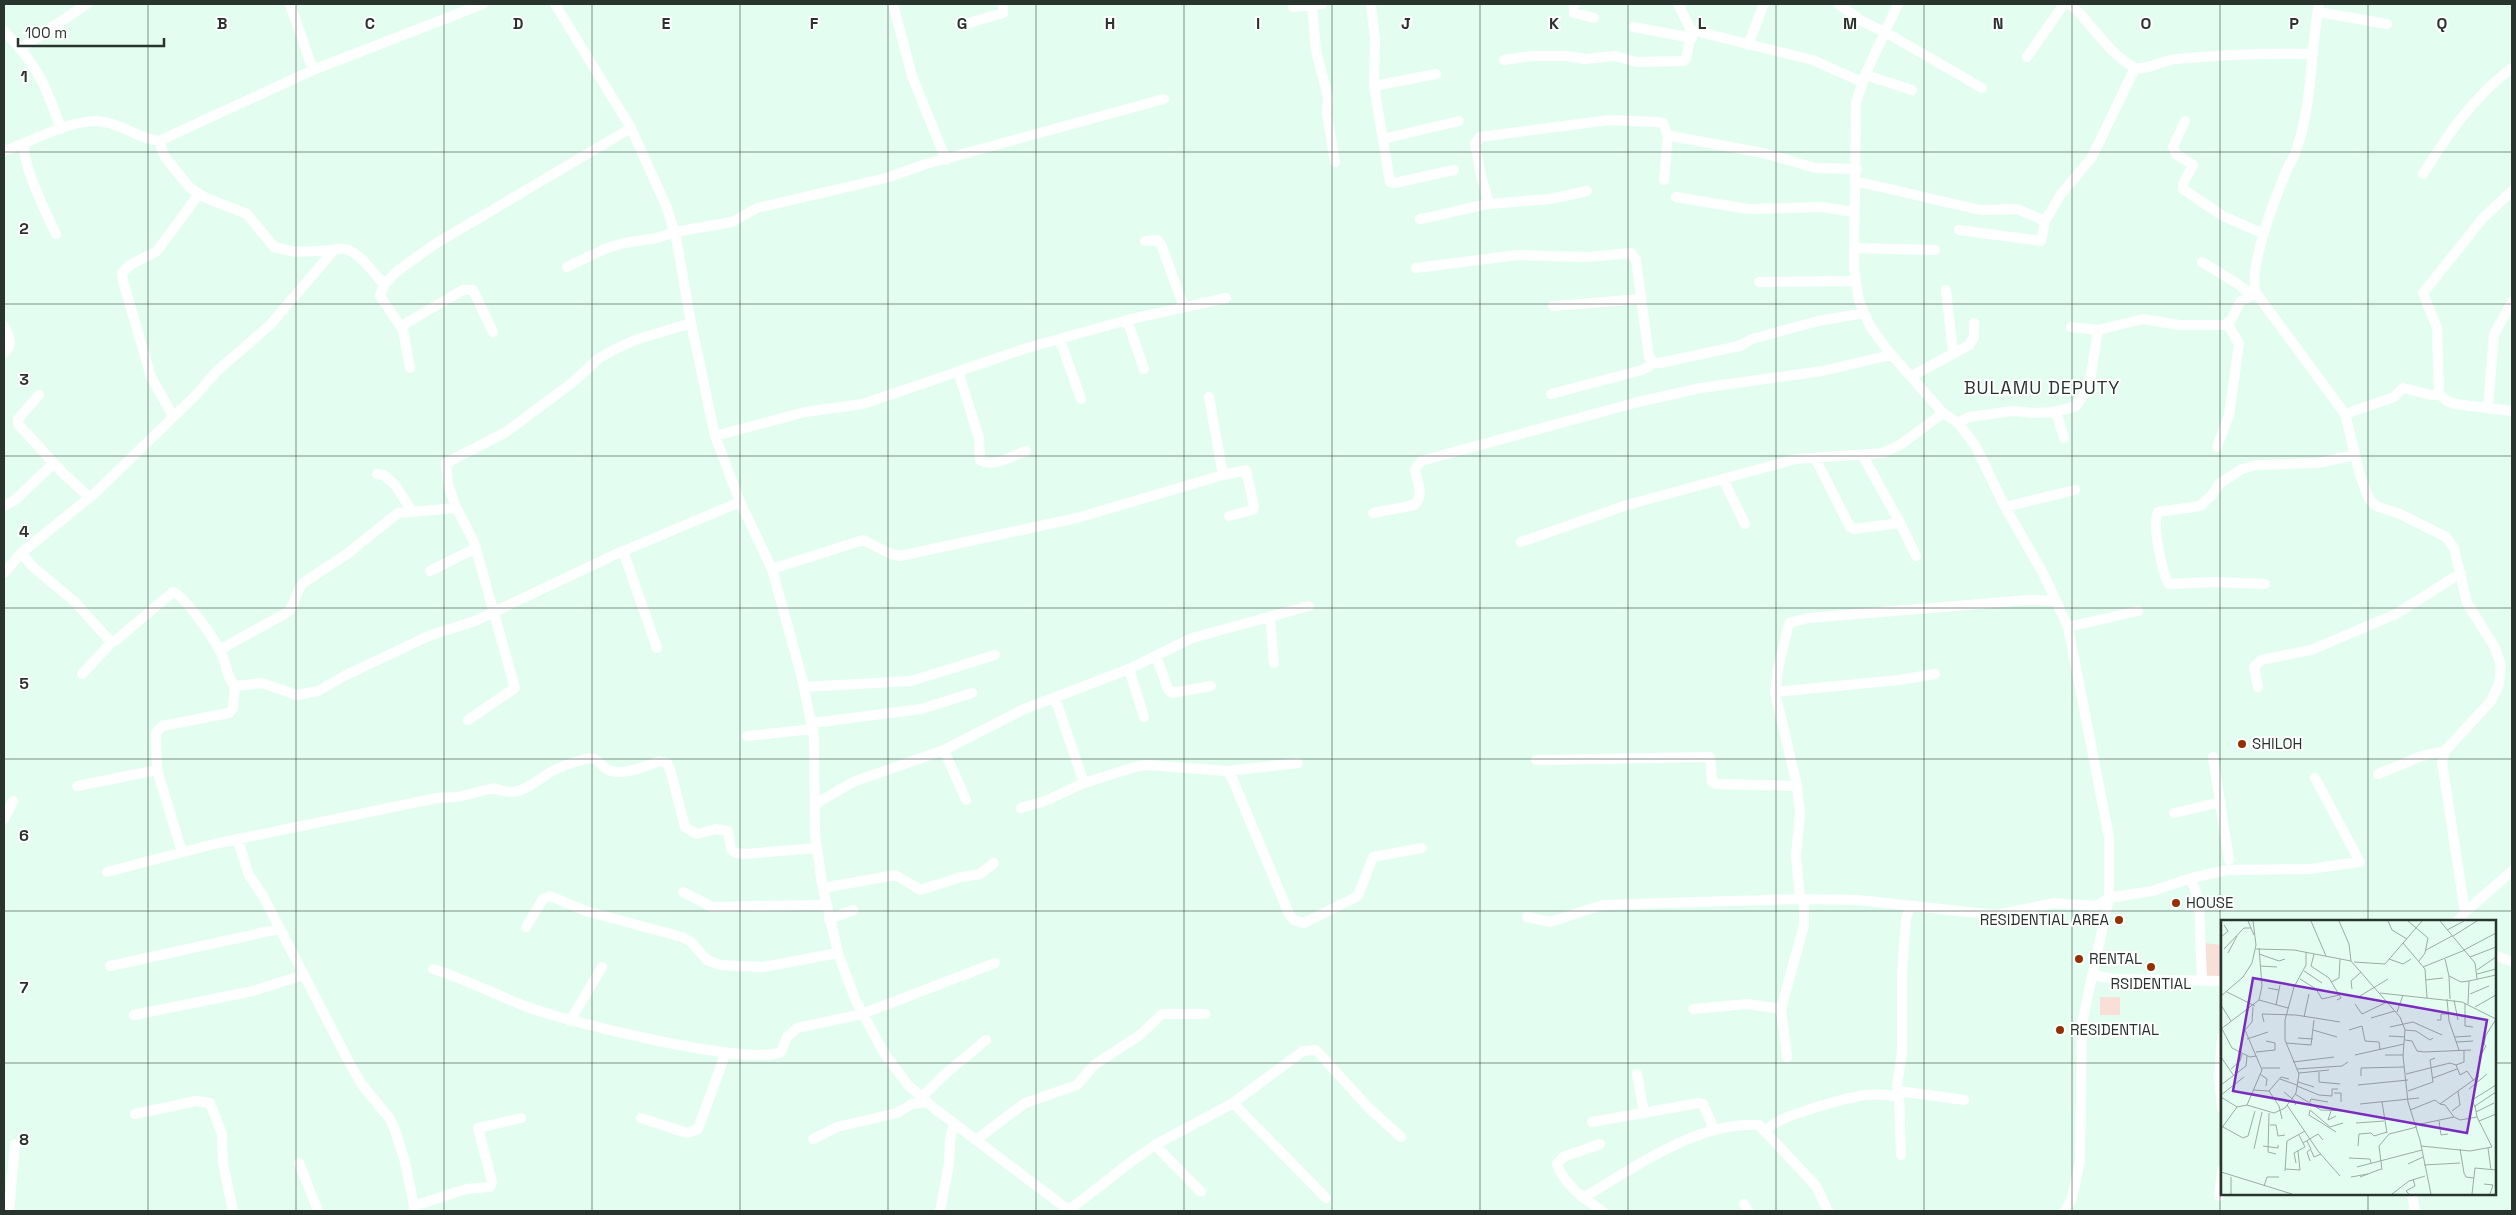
<svg xmlns="http://www.w3.org/2000/svg" width="2516" height="1215" font-family="'Space Grotesk',sans-serif">
	<rect width="100%" height="100%" fill="#e3fef1"/>
	<path fill="#f8dfd7" d="M2204 943 2222 945V977L2204 976Z
		M2100 997H2120V1015H2100Z"/>
	<g fill="none" stroke-linecap="round" stroke-linejoin="round">
		<path stroke="#fff" stroke-width="10" d="M290 4 313 70
			M555 4 631 128 667 208 676 237 691 323 715 436 740 502 772 569 802 678 814 738 815 834 822 884 838 953 855 999 884 1053 908 1085 935 1109 1070 1211
			M893 4 912 76 946 160
			M1312 4 1316 51 1328 97 1327 114 1335 162
			M1371 4 1375 39 1374 86 1436 74
			M1574 4V13L1594 18
			M1838 4 1862 21 1892 36 1982 88
			M1898 4 1865 75 1856 103 1854 268 1859 301 1870 326 1889 352 1943 413 1958 423 1975 445 2005 507 2043 573 2068 627 2109 837V898L2082 1023 2080 1161 2072 1198 2065 1211
			M2070 4C2093 24 2107 53 2135 68 2149 70 2161 61 2175 59 2221 55 2267 53 2313 54
			M2319 4C2310 52 2313 101 2297 148 2295 156 2289 164 2286 172 2275 198 2248 268 2256 293L2345 414 2360 475 2369 499 2376 506 2400 514 2446 537 2454 548 2467 603 2494 646 2501 665 2499 684 2491 701 2445 751 2442 762 2465 912
			M1293 7 1322 4
			M2318 12 2387 24
			M962 25 1003 13V4
			M1634 27 1692 38
			M1691 30 1813 60 1862 82
			M4 31C37 64 46 86 61 129
			M1748 45 1764 4
			M21 48 87 4
			M2027 57 2064 4
			M1504 60 1532 56H1567L1585 59 1615 56 1636 62 1684 61 1686 59 1690 39 1692 38 1691 30 1678 4
			M1865 75 1912 90
			M1374 86 1390 182 1395 183 1454 170
			M2185 121 2173 147 2176 154 2193 165 2183 184V189L2223 216 2264 234
			M1383 139 1459 121
			M159 141 165 157 190 188 206 198 247 214 274 247 296 252 334 250
			M24 145C24 169 45 211 56 234
			M4 151C32 142 75 116 104 122 123 125 140 139 159 141L313 70 483 4
			M2423 174C2448 134 2474 96 2512 68
			M1664 180 1668 135
			M1855 181 1980 210 2017 209 2045 221
			M2512 191 2483 218 2423 293 2437 328 2439 394 2447 401 2455 404 2512 411
			M1676 197 1748 209 1822 207 1854 212
			M1489 204 1550 199 1587 191
			M1420 219C1444 215 1465 208 1489 204L1481 176 1475 144 1480 137 1609 120 1658 122 1663 123 1667 134 1671 136 1763 153 1816 168 1857 169
			M1959 230 2041 241 2045 221 2061 194 2092 157 2135 68
			M1145 241 1157 240 1161 244 1184 307
			M1854 248 1935 250
			M2202 262 2238 284 2251 295
			M567 267 607 248 624 243 657 238 675 232 732 222 757 208 886 178 926 164 1164 99
			M1416 268 1517 255 1587 257 1631 253 1636 260 1649 357 1653 362
			M385 282 380 296 403 330 410 368
			M1759 282 1856 281
			M1946 290 1953 352
			M1553 306 1641 299
			M1127 320 1144 369
			M4 326C9 336 14 344 4 353
			M401 326 463 290H473L493 332
			M2071 327 2098 330 2143 319 2179 325H2224L2231 320 2240 302 2256 293
			M1060 340 1081 399
			M1653 362 1660 363 1739 346 1752 339 1818 321 1864 313
			M958 371 979 438 980 460C993 468 1012 456 1026 451
			M1912 376 1969 345 1974 337V323
			M1551 394 1642 370 1650 366 1653 362
			M39 395 18 419V424L62 472 89 497
			M2490 409 2488 407 2494 334 2512 302
			M2052 412 2075 407 2089 388 2098 330
			M2345 414 2394 397 2403 388 2431 395 2439 394
			M173 416 151 377 123 281 122 273 130 265 157 251 199 194
			M1958 423 1969 417 2013 411 2035 413 2052 412 2057 415 2064 438
			M715 436 805 412 863 404 1027 348 1127 320 1226 298
			M2217 447 2229 415 2239 344 2228 324
			M1863 456 1900 523
			M1815 458 1850 527 1854 529 1900 523 1916 556
			M377 474 384 475 396 486 411 510
			M1223 475 1246 470 1254 507 1253 510 1229 516
			M1723 479 1745 524
			M4 506 15 500 54 463
			M2005 507 2075 490
			M1373 513 1414 505C1425 497 1417 481 1415 469L1421 461 1638 402 1701 388 1822 371 1891 355
			M1521 542 1627 505 1796 459 1883 453 1900 445 1943 413
			M623 551 657 648
			M21 553 33 567 75 602 110 641H115L173 592C187 598 217 643 223 657 227 667 227 678 235 686L262 683 297 695 318 691 348 674 431 635 475 621 614 555 740 502
			M772 569 863 540 891 554 900 556 1077 518 1223 475 1209 397
			M430 571 476 548
			M4 573 21 553 94 494 193 398 218 370 270 325 334 250C353 242 370 269 381 281H388L396 272 435 244 631 128
			M2265 584 2216 582 2169 584C2162 573 2152 524 2158 512L2200 506 2212 495 2219 484 2242 469 2257 465 2317 463 2354 455
			M1270 617 1274 663
			M2068 627 2138 611
			M219 650 288 612C296 604 295 592 303 583L347 554 398 513 456 508
			M1156 656 1168 689 1172 693 1211 686
			M1129 669 1144 717
			M82 674 112 642
			M804 687 911 681 995 655
			M2258 687 2254 667 2261 660 2311 650 2396 614 2461 573
			M1775 692 1899 680 1935 674
			M1055 698 1084 783 1135 767 1147 765 1227 771 1232 778 1289 914 1294 920 1304 923 1358 896 1373 857 1422 848
			M468 720 515 688 474 542 455 505 448 484 446 463 506 432 572 383 598 359 615 349 635 340 691 323
			M812 723 921 709 972 693
			M747 736 813 729
			M944 750 966 800
			M2213 757 2229 860
			M1536 760 1710 757 1712 782 1717 784 1797 786
			M1227 771 1298 763
			M2378 774 2422 756 2445 751
			M77 786 157 770
			M815 804 853 782 944 750 1022 710 1129 669 1192 638 1309 606
			M1021 808 1045 801 1084 783
			M2174 813 2221 802
			M4 819 13 801
			M238 841 249 875 263 896 351 1066 363 1086 390 1119 395 1130 405 1162 415 1211
			M182 852 157 770 156 733 162 726 229 713 233 708 235 686
			M107 872 214 844 437 798 458 797 494 788C518 799 530 785 549 773 559 767 574 762 585 759 599 755 600 768 611 771 625 775 647 766 659 761L667 763 670 769 685 827 697 834 716 829 728 831 731 849 736 853 745 854 816 848
			M2191 878 2199 901 2202 981
			M823 888 895 875 921 890 961 877 980 874 994 863
			M683 892 712 907 826 905
			M1800 899 1796 855 1800 814 1797 786 1775 692 1778 669 1789 623 1808 618 2029 600 2054 601
			M1527 917 1550 922 1602 905 1800 899 1858 900 1996 915 2054 903 2096 906 2109 898 2152 891 2191 878 2227 870 2309 869 2360 862 2315 778
			M829 919 853 910
			M2458 921 2465 912 2512 871
			M526 927 543 899 550 896 586 911 682 937 691 942 707 960 720 965 763 967 838 953
			M2495 955 2512 962
			M110 966 279 929
			M433 969C465 979 494 994 525 1006 563 1021 749 1067 781 1052L787 1037 797 1028 862 1014 995 963
			M2092 975 2115 979 2222 981
			M1693 1009 1747 1004 1781 1009
			M134 1015 253 991 303 975
			M570 1021 602 967
			M2222 1037 2219 1078 2222 1108
			M1787 1057 1781 1009 1804 925V906
			M1637 1074 1644 1113
			M1899 1091 1964 1100
			M921 1098 945 1074 986 1040
			M1233 1103 1326 1198
			M135 1114 196 1101 210 1103 222 1134 223 1163 233 1211
			M641 1118 687 1133 698 1129 726 1052
			M1592 1122 1699 1103 1703 1104 1714 1129
			M1767 1133C1764 1118 1849 1098 1864 1095 1876 1094 1888 1095 1899 1097
			M813 1139 837 1127 897 1113 912 1104 926 1102
			M976 1140 1025 1103 1077 1085 1094 1065 1140 1035 1162 1014H1205
			M1600 1144 1563 1157 1557 1164C1564 1185 1585 1199 1602 1211
			M1155 1145 1201 1192
			M1901 1155 1899 1095 1897 1086 1902 1052V974L1906 918 1910 906
			M299 1163 318 1211
			M2412 1194 2415 1211
			M2219 1196 2222 1170
			M1583 1198C1635 1167 1696 1122 1759 1125L1816 1186 1828 1211
			M1744 1204 1748 1211
			M414 1206 466 1189 490 1187 492 1182 478 1128 521 1118
			M1069 1210 1132 1161 1155 1145 1233 1103 1303 1051 1316 1050 1369 1108 1401 1137
			M9 1211 15 1144
			M940 1211 949 1164 950 1140 954 1123"/>
	</g>
	<path fill="none" stroke="#2a342f" stroke-width="1" stroke-opacity="0.55" d="M148 4V1211M296 4V1211M444 4V1211M592 4V1211M740 4V1211M888 4V1211M1036 4V1211M1184 4V1211M1332 4V1211M1480 4V1211M1628 4V1211M1776 4V1211M1924 4V1211M2072 4V1211M2220 4V1211M2368 4V921M4 152H2512M4 304H2512M4 456H2512M4 608H2512M4 759H2512M4 911H2512M4 1063H2222M2495 1063H2512M2368 1194V1211"/>
	<g fill="#943000" stroke="#fff" stroke-width="2">
		<circle cx="2242" cy="744" r="5"/>
		<circle cx="2176" cy="903" r="5"/>
		<circle cx="2119" cy="920" r="5"/>
		<circle cx="2079" cy="959" r="5"/>
		<circle cx="2151" cy="967" r="5"/>
		<circle cx="2060" cy="1030" r="5"/>
	</g>
	<g text-anchor="middle" stroke-width="4" stroke-linejoin="round" paint-order="stroke">
		<g font-size="15" fill="#2a342f" stroke="#fff" text-anchor="start">
			<text x="2252" y="749">SHILOH</text>
			<text x="2186" y="908">HOUSE</text>
			<text x="2109" y="925" text-anchor="end">RESIDENTIAL AREA</text>
			<text x="2089" y="964">RENTAL</text>
			<text x="2151" y="989" text-anchor="middle">RSIDENTIAL</text>
			<text x="2070" y="1035">RESIDENTIAL</text>
		</g>
		<g font-size="18" letter-spacing="1" fill="#2a342f" stroke="#fff">
			<text x="2042" y="394">BULAMU DEPUTY</text>
		</g>
	</g>
	<g transform="translate(2221 920)">
		<rect width="275" height="275" fill="#e3fef1"/>
		<path fill="none" stroke="#99ada3" stroke-width="1" d="M27 1 33 15M90 1 105 36M118 1 128 24 130 41M167 1 171 10 186 19M187 1 207 18 204 33 198 41M219 1 254 43 256 59M226 10 243 1M232 16 256 1M0 17 7 11 3 5M182 23 204 49 206 78M3 29 23 8H30M35 29 73 30 130 41 179 97 184 110 182 136 187 182 199 220 210 274M205 30 231 16M243 30 275 13M7 33 16 16M38 34 58 41 64 39M93 34 90 46 108 58 120 78 116 80M249 37 275 27M168 39 182 44 190 39M224 39 228 56 240 62 248 61M133 42 164 44 201 1M39 46 56 47M202 47 244 30M256 50 275 37M83 51 101 63M256 54 275 49M228 56 229 79M79 59 95 69 101 79 118 75M204 60 222 58M110 62 118 58 119 39M47 68 58 70 59 65M131 69 130 61 140 52M6 72 34 86M159 73 241 82 275 99M249 74 268 66M0 76 22 57 31 43 35 25 32 1M139 76 167 59M226 79 228 101 238 130M38 80 67 88M233 80 237 100M244 83V106L252 107M134 84 141 94 166 82M247 84 248 61 275 55M0 85 10 101M55 85 58 70M254 87 275 75M176 92 182 75M83 97 88 74M150 98 174 91M216 100H220V94H227M43 102 41 94 75 95 119 102M169 107 192 102 221 115M0 109 38 80 41 66 38 28M1 109 11 128 29 137 35 136M92 110 116 117M128 110 141 106 144 121 158 122 159 130M184 110 195 111 209 120 212 118M168 116 184 117M234 117 250 116M77 118 92 119M26 119 47 112M184 120 191 121 196 131 203 132 250 130M235 122 252 121M65 123 90 125 93 100M35 132 54 130V123L45 121M134 135 183 124M164 135H182M0 137 13 156M258 138 265 126 263 124 265 115 275 99M72 142 113 137M235 145 243 142V131M41 148H59M10 149 19 141 21 134M76 149 121 146 127 142M98 152V162L119 164M78 153 108 150M39 154 46 159 45 166M185 154 229 143 235 145 239 155 246 151 253 161M140 156V148L183 147M212 158 236 149M59 159 76 165M77 162 93 167M0 165 25 146 26 136M137 165 187 160M76 166 98 175 111 176V169H117M248 169 266 154M32 170 48 171M48 171 58 186 61 199M48 171 60 157 68 159M187 171 212 162 209 140 214 138M63 172 75 182 74 185M113 173H120V182M74 174 100 190 126 191M0 175 23 157M0 177 16 187M89 182 90 179 107 182M161 182 166 213M139 184 198 178M219 184 224 185 233 197M26 185 53 193 64 188 75 173 78 154 64 120V100L73 67 85 45V32M66 185 97 231 119 256M254 187 251 180 275 165M89 190 109 207 122 203M89 190 88 195 115 212M189 190 214 180 219 184 258 156M110 191 107 200 115 196M231 191 239 185 237 171M255 192 273 183M48 193 47 232 55 234M218 201 220 215 227 214M258 201 275 194M135 203 163 201M49 205H55L57 216 64 215M195 205 233 197 239 200 256 197 254 186 275 172M2 207 22 218M0 209 16 187 26 185 41 150 24 110 31 102 32 87M22 218 27 216 34 191M86 221 90 229 86 232 89 241M82 223 97 214 102 220M42 226 57 228V225M137 226 138 214 150 213 153 216 166 212M200 226 249 231 271 227 256 197M267 228 270 250M33 229 41 192M239 229 243 253 245 257 253 258M90 230 93 237 100 234M128 238 149 239 150 243M75 243 73 233 84 227 78 215M187 244 202 237M203 245 239 243M136 247 201 230M64 249 79 250 77 231M161 250 158 226 168 214 196 207M64 251 66 221 84 211M0 252 71 274M10 257V274M130 257 147 254M139 257 160 249M263 264 272 265 269 274M43 266 46 257H58M171 274 188 261 204 256M188 274 185 271 194 266 192 259M251 274 254 248 275 250"/>
		<path fill="#7b2cbf" fill-opacity="0.15" stroke="#7b2cbf" stroke-width="2.5" d="M32 58 266 100 246 213 12 171Z"/>
		<rect width="275" height="275" fill="none" stroke="#2a342f" stroke-width="2.5"/>
	</g>
	<g font-size="16" text-anchor="middle" font-weight="bold" fill="#2a342f" stroke="#fff" stroke-width="4" stroke-linejoin="round" paint-order="stroke">
		<text x="222" y="29">B</text>
		<text x="370" y="29">C</text>
		<text x="518" y="29">D</text>
		<text x="666" y="29">E</text>
		<text x="814" y="29">F</text>
		<text x="962" y="29">G</text>
		<text x="1110" y="29">H</text>
		<text x="1258" y="29">I</text>
		<text x="1406" y="29">J</text>
		<text x="1554" y="29">K</text>
		<text x="1702" y="29">L</text>
		<text x="1850" y="29">M</text>
		<text x="1998" y="29">N</text>
		<text x="2146" y="29">O</text>
		<text x="2294" y="29">P</text>
		<text x="2442" y="29">Q</text>
		<text x="24" y="82">1</text>
		<text x="24" y="234">2</text>
		<text x="24" y="385">3</text>
		<text x="24" y="537">4</text>
		<text x="24" y="689">5</text>
		<text x="24" y="841">6</text>
		<text x="24" y="993">7</text>
		<text x="24" y="1145">8</text>
	</g>
	<rect width="2516" height="1215" fill="none" stroke="#2a342f" stroke-width="10"/>
	<path d="M18 38v8h146v-8" fill="none" stroke="#2a342f" stroke-width="2.5"/>
	<text x="25" y="38" font-size="15" fill="#2a342f" stroke="#ffffff" stroke-width="4" paint-order="stroke">100 m</text>
</svg>
